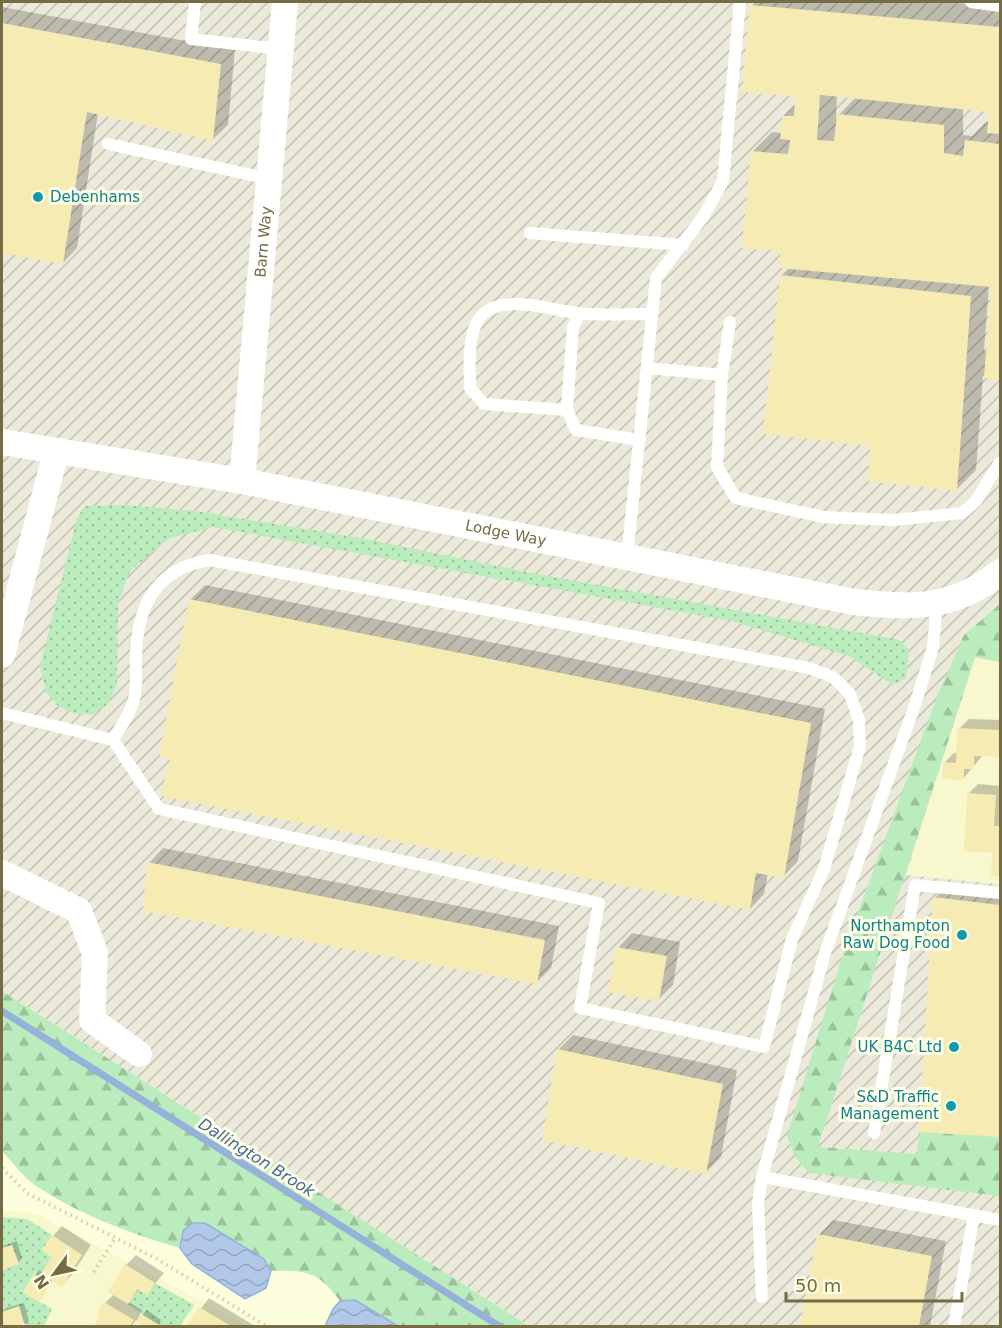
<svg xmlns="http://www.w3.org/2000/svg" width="1002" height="1328" font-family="'DejaVu Sans',sans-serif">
	<defs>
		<pattern id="industrial-furrows" width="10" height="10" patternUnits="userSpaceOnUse" patternTransform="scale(1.5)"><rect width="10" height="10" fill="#ebeada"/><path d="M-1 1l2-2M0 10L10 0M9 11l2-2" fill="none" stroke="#c3c2b2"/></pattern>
		<pattern id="grass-dots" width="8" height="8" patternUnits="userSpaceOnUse" patternTransform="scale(1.5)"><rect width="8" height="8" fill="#bbecbd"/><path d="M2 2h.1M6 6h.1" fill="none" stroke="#9dc39b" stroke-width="1.8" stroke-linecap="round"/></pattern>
		<pattern id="forest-firs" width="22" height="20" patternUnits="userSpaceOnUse" patternTransform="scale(1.5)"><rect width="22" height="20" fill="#bbecbd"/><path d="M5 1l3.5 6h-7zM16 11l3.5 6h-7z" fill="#9dc39b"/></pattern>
		<pattern id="water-waves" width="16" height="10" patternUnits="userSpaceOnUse" patternTransform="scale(1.5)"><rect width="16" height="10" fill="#b1c8e8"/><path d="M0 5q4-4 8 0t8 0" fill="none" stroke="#95a6be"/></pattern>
	</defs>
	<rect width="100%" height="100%" fill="#fcfedd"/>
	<path fill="#f8f8ce" d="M975 657 1000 662V884L906 875Z
		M2 1210 35 1213 248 1326H2Z"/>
	<path fill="url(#industrial-furrows)" d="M2 2H1000V662L975 657 906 875 1000 884V1326H529L2 991Z"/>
	<path fill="url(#grass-dots)" d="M123 505 196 511 360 538 537 574 900 640 909 650 906 678 893 685 849 656 731 621 213 527 170 538 130 571 118 602 117 684 108 704 93 714H75L58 706 46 692 40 666 77 518 85 506Z
		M2 1217 27 1219 52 1235 42 1250 52 1257 39 1277 34 1274 23 1292 52 1309 44 1326H24L19 1307 2 1312V1270L18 1264 12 1245 2 1248Z
		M155 1283 194 1305 180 1326H159L128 1304 138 1289 147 1295Z"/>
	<path fill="url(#forest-firs)" d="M1000 604V662L975 657 818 1147 917 1154 919 1131 1000 1137V1196L809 1173 795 1157 787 1136 843 954 937 696 964 635Z
		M2 991 529 1326H398L355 1301H340C318 1271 306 1270 271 1271L264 1258 183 1231 180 1248C136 1236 76 1213 38 1187 24 1179 13 1162 2 1151Z"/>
	<path fill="url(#water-waves)" stroke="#96b2db" stroke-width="1.5" d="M192 1223H205L264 1259 271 1271 266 1288 245 1299 192 1264 180 1248 183 1231Z
		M355 1300 398 1326H325L333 1309 340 1301Z"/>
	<path fill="#0003" fill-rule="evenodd" d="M756 2H946L1000 6V378L983 376 976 470 957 489 872 445 781 276 790 267 782 249 753 151 772 132 782 133 784 116 796 104 797 95 752 5ZM837 95 856 97 836 118ZM963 108 991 110 990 122H986L972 136 963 135ZM989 285H992L987 351H984Z
		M2 7 235 50 228 125 213 139 98 113 77 248 63 263 2 251Z
		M205 585 825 709 798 861 784 876 768 873 764 894 750 909 172 758 190 600Z
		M969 719 1000 720V755H983L963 779 944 763 954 753H958L959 729Z
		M978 784 1000 786V875L993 874V851L968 794Z
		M163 848 559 926 551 968 537 982 149 863Z
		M949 883 1000 888V1135L920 1130 935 898Z
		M632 933 680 942 673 985 658 1000 618 948Z
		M573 1035 737 1070 721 1157 706 1172 558 1050Z
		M833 1220 946 1241 930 1326H802L819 1235Z
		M62 1226 91 1245 71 1276 61 1285 53 1280 39 1300 35 1275 39 1270 44 1273 54 1256 53 1236Z
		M17 1241 22 1258 18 1263 2 1268V1246Z
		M136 1255 164 1273 147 1293 140 1288 129 1302 142 1310 138 1319 147 1310 161 1320 157 1326H146L136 1320 132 1326H96L103 1316 105 1303 114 1294 126 1265Z
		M209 1298 255 1326H188Z
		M24 1303 29 1321 20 1326H4L2 1313 6 1308Z"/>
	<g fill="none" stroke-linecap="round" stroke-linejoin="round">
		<path stroke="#96b2db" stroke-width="7" d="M2 1011 499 1326"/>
	</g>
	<path fill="#f6ebb3" d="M750 5 1000 27V134L987 133 989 112 820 95 817 140 834 141 837 114 944 125V153L963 156 965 140 1000 144V380L984 378 991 287 779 268 780 251 742 248 751 151 788 154 790 140 780 139 782 116H794L795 96 742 92Z
		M2 23 221 64 213 141 87 112 63 264 2 253Z
		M780 275 971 296 957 491 868 481 870 446 763 434Z
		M189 599 811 723 784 878 756 873 750 910 161 796 170 759 159 755Z
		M957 728 1000 730V757L974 756V769H964V780L942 779 943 762 956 763Z
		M967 793 996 795 994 826H1000V876H991L992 853 964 851Z
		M147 862 545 940 537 984 143 911Z
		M933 897 1000 905V1137L919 1132Z
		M616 947 667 956 659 1001 608 992Z
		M557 1049 723 1084 706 1174 542 1140Z
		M817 1234 932 1256 919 1326H800Z
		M52 1235 82 1255 62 1287 41 1274 52 1257 42 1250Z
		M12 1245 19 1264 2 1270V1248Z
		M125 1264 155 1283 147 1295 138 1289 128 1304 108 1292Z
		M34 1274 51 1284 39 1302 23 1292Z
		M104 1302 134 1320 130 1326H94L100 1316 97 1314Z
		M19 1306 25 1326H4L2 1312Z
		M199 1307 231 1326H186Z
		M141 1314 161 1326H143L136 1322Z"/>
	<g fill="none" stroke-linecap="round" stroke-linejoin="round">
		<path stroke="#dace96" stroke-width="4" stroke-dasharray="1.5 4.5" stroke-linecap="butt" d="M2 1168 27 1193 157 1259 266 1326
			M94 1272 115 1238"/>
		<path stroke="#fff" stroke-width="12" d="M195 2 191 39 281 49
			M971 2 1000 6
			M108 144 270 179
			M530 233 683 245
			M647 368 722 375 717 467 736 498 823 517 894 520 962 513 976 501 1000 462
			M722 375 730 322
			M567 410 573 327 579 314
			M640 440 576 430 567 410 484 404 470 388C470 368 467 344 476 324 493 289 548 310 578 313 601 316 627 314 651 314
			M627 558 656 278 703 217 723 181 740 2
			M2 713 113 740 159 809 599 903 580 1008 764 1047 792 939 824 869 860 746 859 720 850 694 833 677 809 668 210 560C156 568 137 606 136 657 135 672 138 688 133 703 129 716 119 729 113 740
			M874 1133 915 885 1000 893
			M762 1177 1000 1220
			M762 1297 758 1204 762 1177 825 953 915 705 933 647 937 604
			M954 1326 974 1215"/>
		<g stroke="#fff" stroke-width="26">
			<path id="s1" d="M2 442 242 481 854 602C910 608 954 610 1000 572"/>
			<path id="s2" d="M242 481 285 2"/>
			<path d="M2 655 56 453"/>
			<path d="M2 873 79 911 95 953 92 1020 139 1054"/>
		</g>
	</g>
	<g fill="#0f9aa8" stroke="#feffe5" stroke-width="2">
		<circle cx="38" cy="197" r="6"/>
		<circle cx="962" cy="935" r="6"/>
		<circle cx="954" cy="1047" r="6"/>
		<circle cx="951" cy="1106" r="6"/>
	</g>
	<g text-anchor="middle" stroke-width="6" stroke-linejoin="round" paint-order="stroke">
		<g font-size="15" fill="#0d838f" stroke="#feffe5" text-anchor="end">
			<text x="50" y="202" text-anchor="start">Debenhams</text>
			<text x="950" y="931">Northampton<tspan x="950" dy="17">Raw Dog Food</tspan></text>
			<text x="942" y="1052">UK B4C Ltd</text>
			<text x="939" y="1102">S&amp;D Traffic<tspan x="939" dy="17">Management</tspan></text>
		</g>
		<g font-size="15" fill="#756b44" stroke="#feffe5">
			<text dy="5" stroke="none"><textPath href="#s2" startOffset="240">Barn Way</textPath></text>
			<text dy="5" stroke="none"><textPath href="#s1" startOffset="512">Lodge Way</textPath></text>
		</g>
		<g font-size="16" font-style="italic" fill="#4469a0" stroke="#feffe5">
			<text transform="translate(257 1157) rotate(32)" y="6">Dallington Brook</text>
		</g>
	</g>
	<rect width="1002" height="1328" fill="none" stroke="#756b44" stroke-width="6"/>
	<g transform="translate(54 1274) rotate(237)" stroke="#feffe5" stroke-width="4.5" paint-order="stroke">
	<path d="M0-4.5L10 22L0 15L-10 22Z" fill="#756b44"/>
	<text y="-9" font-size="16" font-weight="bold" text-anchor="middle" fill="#756b44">N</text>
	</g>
	<path d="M786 1292v9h176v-9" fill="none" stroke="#756b44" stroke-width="3"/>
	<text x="795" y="1292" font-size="18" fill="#756b44" stroke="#feffe5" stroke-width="4.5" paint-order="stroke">50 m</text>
</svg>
